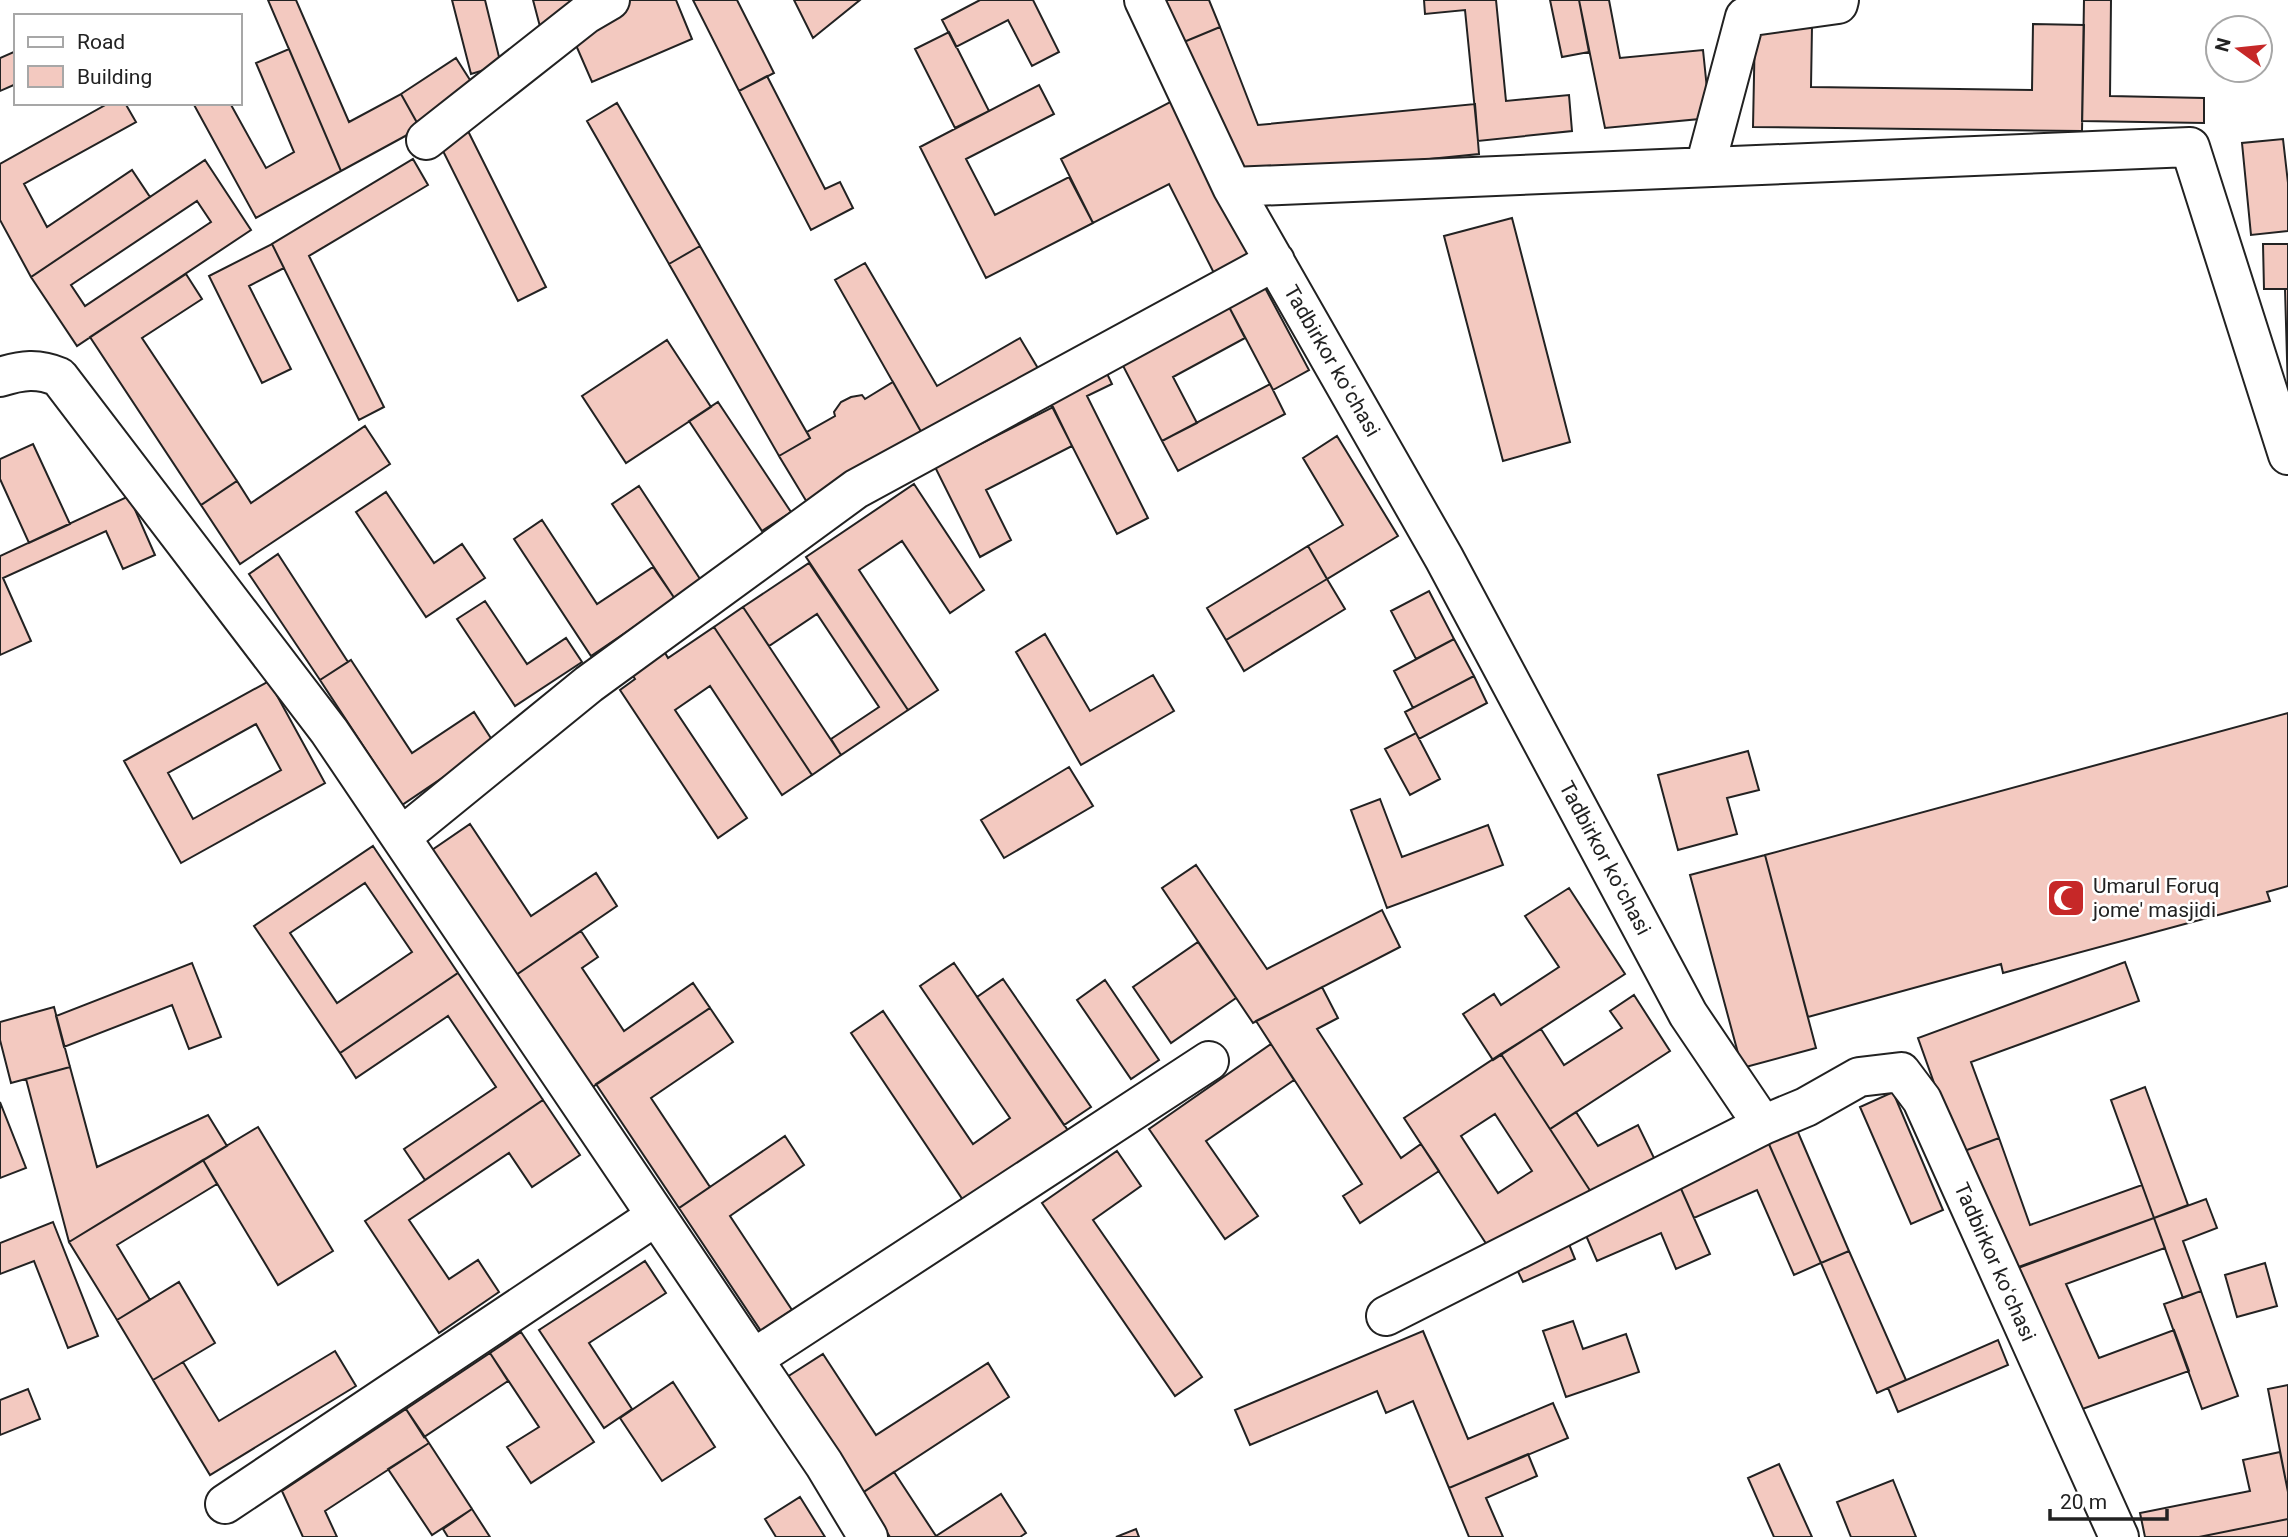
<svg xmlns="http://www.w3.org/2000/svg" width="2288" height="1537" font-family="Roboto,sans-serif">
	<rect width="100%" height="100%" fill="#fff"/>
	<path fill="#f3c9c0" stroke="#222" stroke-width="2" fill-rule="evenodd" d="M268 0H296L349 122 401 94 420 128 341 171Z
		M452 0H485L501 65 471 74Z
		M533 0H601L543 38Z
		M623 0H676L692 39 592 82 572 36Z
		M693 0H737L774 73 739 91Z
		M794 0H860L813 38Z
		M980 0H1033L1059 52 1032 66 1008 20 956 47 942 20Z
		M1162 0H1209L1220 27 1179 44Z
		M1424 0H1496L1506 101 1569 95 1572 131 1478 141 1465 10 1425 14Z
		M1550 0H1579L1589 52 1562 57Z
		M1579 0H1609L1620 58 1703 50 1710 118 1605 128Z
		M2084 0H2111L2110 96 2204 98V123L2082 121Z
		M2033 24 2084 25 2082 131 1753 127 1755 26H1812L1811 87 2032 90Z
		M1220 27 1258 125 1475 104 1479 154 1230 179 1179 44Z
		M949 32 989 111 955 128 915 49Z
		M289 49 341 171 256 218 193 103H230L266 168 294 152 256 63Z
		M16 51V84L0 91V58Z
		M456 58 477 91 420 128 401 94Z
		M767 76 825 189 840 182 853 208 811 230 739 91Z
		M1039 85 1054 114 966 159 995 215 1069 177 1093 223 986 278 920 147Z
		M1174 100 1258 265 1220 285 1169 184 1093 223 1061 159Z
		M109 103H125L136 122 24 184 47 227 132 170 150 197 31 277 0 220V164Z
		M617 103 700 246 669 264 587 121Z
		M466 127 546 287 518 301 438 141Z
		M2283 139 2288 183V231L2251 235 2242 143Z
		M413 159 428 185 309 256 384 407 359 420 272 244Z
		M205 160 251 230 77 346 31 277ZM197 201 211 222 85 306 71 285Z
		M1512 218 1570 442 1503 461 1444 236Z
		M272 244 284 268 249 286 291 369 262 383 209 276Z
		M2263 244H2288V289H2264Z
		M700 246 810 438 779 456 669 264Z
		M865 263 937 386 1020 338 1039 370 924 437 835 280Z
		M186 274 202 299 142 338 237 481 201 505 90 337Z
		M1263 284 1309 370 1273 390 1227 303Z
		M2285 289H2288V393Z
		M1227 303 1245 338 1173 377 1197 423 1162 441 1120 360Z
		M667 340 711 407 626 463 582 396Z
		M1101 361 1112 384 1087 396 1148 518 1117 534 1044 391Z
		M893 382 924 437 808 504 779 456 810 438 807 432 835 416 834 412 841 402 851 397 862 395 865 399Z
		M1270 384 1285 414 1178 471 1162 441Z
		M718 402 791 512 762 531 689 421Z
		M1053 407 1072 446 986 490 1011 540 980 557 935 467Z
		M365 426 390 464 240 564 201 505 237 481 251 503Z
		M1337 436 1398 536 1327 579 1308 546 1343 525 1303 458Z
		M33 444 70 524 29 543 0 479V459Z
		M914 484 984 590 950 613 902 541 859 570 938 690 908 710 806 557Z
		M639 486 702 582 675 599 612 504Z
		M386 492 434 563 462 544 485 578 426 617 356 512Z
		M129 496 155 555 123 569 106 531 3 578 31 641 0 655V556Z
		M542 520 597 604 653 567 675 599 591 656 514 539Z
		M1308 546 1327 579 1226 640 1207 608Z
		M278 554 348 662 320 680 249 574Z
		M809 563 908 710 841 755 831 739 879 707 817 614 769 646 743 607Z
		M1327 579 1345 609 1244 671 1226 640Z
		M1429 591 1454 639 1416 659 1391 611Z
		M485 601 527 664 566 638 582 662 515 706 457 619Z
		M743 607 841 755 812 775 714 627Z
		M714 627 812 775 782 795 710 686 675 710 747 818 718 838 620 690 635 679 631 673 664 651 668 658Z
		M1045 634 1090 711 1153 675 1174 711 1081 765 1016 652Z
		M1454 639 1474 676 1413 708 1394 671Z
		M351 660 412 753 474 712 494 743 402 805 320 680Z
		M1474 676 1487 703 1419 739 1405 712Z
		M269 681 325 783 181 863 124 761ZM256 724 281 770 193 819 168 773Z
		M2288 713V886L2267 892 2270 901 2003 973 2001 964 1808 1017 1765 855Z
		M1416 733 1440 779 1410 795 1385 749Z
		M1748 751 1759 790 1727 798 1737 834 1678 850 1658 775Z
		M1069 767 1093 806 1004 858 981 820Z
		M1380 799 1402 857 1488 825 1503 865 1387 908 1351 810Z
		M470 824 531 916 596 873 617 906 516 975 432 850Z
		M373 846 458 973 340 1053 254 926ZM365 883 412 952 337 1003 290 933Z
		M1765 855 1816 1048 1742 1068 1690 875Z
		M1196 865 1267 969 1382 910 1400 947 1253 1023 1162 888Z
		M1569 888 1625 974 1493 1060 1463 1014 1494 994 1501 1005 1559 967 1525 916Z
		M581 931 598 957 582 968 624 1031 693 983 710 1008 591 1088 516 975Z
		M1198 942 1236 998 1171 1043 1133 987Z
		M2125 962 2139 1001 1971 1062 1999 1138 1959 1153 1918 1038Z
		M192 963 221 1037 189 1049 172 1005 64 1047 56 1016Z
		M954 963 1069 1132 965 1203 851 1033 883 1011 973 1144 1010 1118 920 986Z
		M458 973 543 1100 425 1180 404 1149 496 1087 448 1016 356 1078 340 1053Z
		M1003 979 1091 1107 1064 1125 977 997Z
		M1105 980 1159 1060 1131 1079 1077 1000Z
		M1322 987 1338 1018 1317 1029 1401 1158 1421 1144 1439 1171 1360 1223 1343 1196 1362 1184 1256 1021Z
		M1634 995 1670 1051 1550 1129 1501 1054 1541 1029 1564 1065 1622 1028 1610 1011Z
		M54 1007 70 1067 11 1083 0 1040V1022Z
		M710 1008 733 1042 651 1098 710 1187 679 1208 596 1084Z
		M1271 1044 1294 1080 1206 1141 1258 1216 1225 1239 1149 1129Z
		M1501 1054 1591 1192 1487 1245 1404 1118ZM1495 1114 1532 1171 1498 1193 1461 1136Z
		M70 1067 97 1167 208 1115 227 1146 69 1242 26 1079Z
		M2145 1087 2188 1205 2154 1218 2111 1100Z
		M1893 1092 1943 1210 1911 1224 1860 1107Z
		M543 1100 580 1155 532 1187 509 1153 409 1220 449 1279 478 1260 499 1292 439 1333 365 1221Z
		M0 1102 26 1168 0 1178Z
		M1576 1112 1598 1146 1638 1125 1655 1160 1591 1192 1550 1129Z
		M1794 1123 1849 1251 1821 1263 1765 1135Z
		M258 1127 333 1251 278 1285 203 1160Z
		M785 1136 804 1165 730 1216 792 1310 761 1331 679 1208Z
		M1999 1138 2030 1225 2142 1185 2154 1218 2002 1273 1959 1153Z
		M1768 1142 1821 1263 1794 1275 1757 1190 1694 1218 1678 1182Z
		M1117 1151 1141 1186 1093 1220 1202 1377 1175 1396 1042 1203Z
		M203 1160 217 1184 117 1245 150 1300 117 1320 69 1242Z
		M1678 1182 1710 1254 1676 1269 1661 1233 1597 1261 1581 1224Z
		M2206 1199 2217 1228 2183 1241 2201 1291 2183 1298 2154 1218Z
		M2154 1218 2165 1248 2066 1284 2099 1358 2174 1330 2189 1371 2074 1412 2010 1271Z
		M53 1222 98 1336 68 1348 34 1261 0 1274V1243Z
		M1564 1232 1575 1259 1523 1282 1510 1255Z
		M1849 1251 1906 1380 1877 1393 1821 1263Z
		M645 1261 666 1293 589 1343 632 1409 604 1428 539 1330Z
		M2265 1263 2277 1306 2237 1317 2225 1275Z
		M179 1282 215 1343 153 1380 117 1320Z
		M2201 1291 2238 1396 2202 1409 2164 1304Z
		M1573 1321 1583 1349 1626 1334 1639 1372 1566 1397 1543 1331Z
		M1423 1331 1468 1439 1553 1403 1568 1438 1449 1488 1413 1401 1386 1413 1377 1391 1250 1445 1235 1410Z
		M521 1332 594 1442 531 1483 507 1447 539 1427 490 1353Z
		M1998 1340 2008 1365 1898 1412 1888 1388Z
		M335 1351 356 1386 210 1475 153 1380 183 1362 219 1421Z
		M490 1353 508 1381 424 1437 406 1409Z
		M823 1354 876 1435 988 1363 1009 1397 862 1493 787 1377Z
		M673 1382 715 1447 662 1481 620 1418Z
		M2288 1385V1492L2268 1389Z
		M28 1389 40 1419 0 1435V1400Z
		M406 1409 429 1443 325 1511 337 1537H303L282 1491Z
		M429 1443 472 1509 432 1535 388 1469Z
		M2280 1452 2288 1492V1519L2199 1537H2145L2140 1513 2250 1491 2243 1460Z
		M1528 1454 1537 1476 1486 1498 1503 1537H1469L1449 1488Z
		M1779 1464 1812 1537H1774L1748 1478Z
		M894 1472 936 1536 1001 1494 1026 1533 1020 1537H890L862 1493Z
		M1893 1480 1916 1537H1851L1837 1502Z
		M800 1497 825 1537H776L765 1519Z
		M472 1509 490 1537H448L443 1529Z
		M2288 1519V1537H2199Z
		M1136 1529 1139 1537H1116Z"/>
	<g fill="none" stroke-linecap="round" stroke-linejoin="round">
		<defs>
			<path id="minor" d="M1144 0 1232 187 1444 558 1688 1014 1763 1125 1806 1107 1859 1077 1901 1072 1922 1100 2119 1537
				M426 140 586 14 610 0
				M1705 167 1745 17 1838 4 1839 0
				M1232 187 2190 147 2288 455
				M0 377C22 370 38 368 59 377L329 731 824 1464 868 1537
				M401 837 589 684 856 489 1275 261
				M1386 1316 1763 1125
				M753 1359 1209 1061
				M225 1504 656 1216"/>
		</defs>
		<use href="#minor" stroke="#222" stroke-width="42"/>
		<use href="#minor" stroke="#fff" stroke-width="38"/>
	</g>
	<defs>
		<symbol id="mosque-square" viewBox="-11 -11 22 22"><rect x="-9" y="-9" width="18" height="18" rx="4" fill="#c62828" stroke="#fff"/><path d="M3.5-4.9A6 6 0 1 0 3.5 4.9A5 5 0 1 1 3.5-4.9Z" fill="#fff"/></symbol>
	</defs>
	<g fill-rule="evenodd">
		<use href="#mosque-square" x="2044" y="876" width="44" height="44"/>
	</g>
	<g text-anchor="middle" stroke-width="5" stroke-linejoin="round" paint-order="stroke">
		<g font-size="21" fill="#222" stroke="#fff">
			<text transform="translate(1332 361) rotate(60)" y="7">Tadbirkor koʻchasi</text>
			<text transform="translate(1605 858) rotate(62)" y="7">Tadbirkor koʻchasi</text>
			<text transform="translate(1995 1262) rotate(66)" y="7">Tadbirkor koʻchasi</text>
		</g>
		<g font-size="21" fill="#222" stroke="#fff" text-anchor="start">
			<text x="2093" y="893">Umarul Foruq<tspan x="2093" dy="24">jome' masjidi</tspan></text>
		</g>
	</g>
	<rect x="14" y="14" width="228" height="91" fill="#ffffff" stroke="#a7a7a7" stroke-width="2"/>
	<rect x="28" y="37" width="35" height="10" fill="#ffffff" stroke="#a7a7a7" stroke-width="2"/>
	<text x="77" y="49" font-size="21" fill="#222222">Road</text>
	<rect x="28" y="66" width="35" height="21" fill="#f3c9c0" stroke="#a7a7a7" stroke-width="2"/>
	<text x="77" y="84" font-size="21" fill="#222222">Building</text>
	<g transform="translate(2239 49) rotate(285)"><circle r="33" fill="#ffffff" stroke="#a7a7a7" stroke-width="2"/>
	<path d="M0-5L12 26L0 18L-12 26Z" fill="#c62828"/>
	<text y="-10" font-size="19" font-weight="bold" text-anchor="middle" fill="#222222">N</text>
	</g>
	<path d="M2050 1509v10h117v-10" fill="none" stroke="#222222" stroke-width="3.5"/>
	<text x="2060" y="1509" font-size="21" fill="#222222" stroke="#ffffff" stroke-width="5" paint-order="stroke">20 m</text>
</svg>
